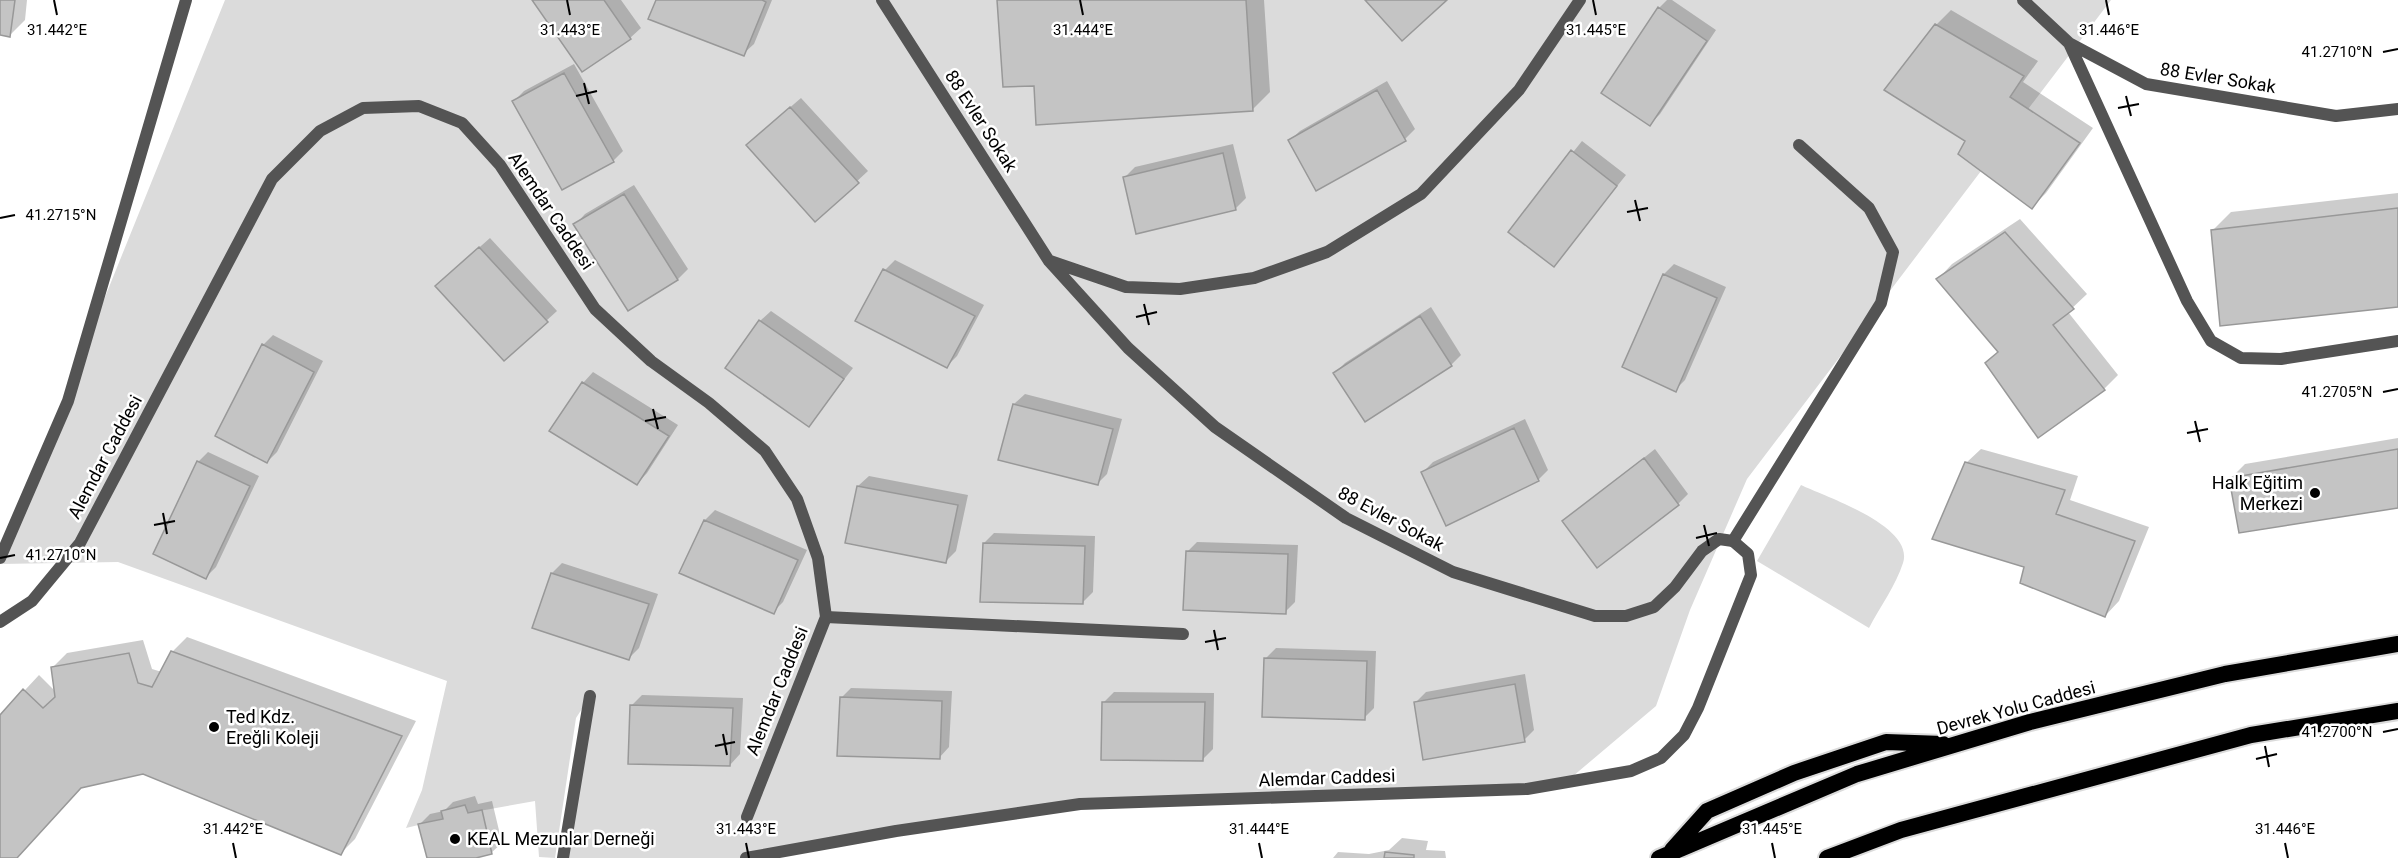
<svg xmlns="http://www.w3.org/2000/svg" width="2398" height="858" font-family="Roboto,sans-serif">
	<rect width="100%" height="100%" fill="#fff"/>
	<path fill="#dbdbdb" d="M225 0H2111L1747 479 1690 610 1656 706 1566 782 1080 804 748 858H563L589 698 576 718 555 858 539 857 535 801 468 813 464 805 442 811 443 819 406 828 422 790 447 681 118 562 0 564V557Z
		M1801 485C1826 497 1915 526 1903 563 1896 585 1880 607 1869 628L1757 561Z"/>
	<path fill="#0003" d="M0 0H27L25 20 10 35 0 34Z
		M534 0H621L641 28 630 38 583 70Z
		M657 0H772L754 44 743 54Z
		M999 0H1264L1270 92 1252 110 1035 84Z
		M1667 0H1672L1716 30 1660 114 1650 124 1659 8Z
		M1951 10 2038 61 2023 82 2093 128 2046 193 2032 207 1967 140 1936 25Z
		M574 64 623 151 613 161 514 101 524 91Z
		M1387 81 1415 129 1405 139 1289 141 1300 131Z
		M801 98 868 171 815 220 758 135Z
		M1582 141 1626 175 1554 265 1510 231Z
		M1233 144 1246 198 1235 209 1125 177 1135 167Z
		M634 185 688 269 678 279 629 309 575 225 585 214Z
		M2398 193V305L2213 230 2231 212Z
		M2020 219 2087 294 2068 312 2118 375 2104 389 1999 351 1938 279 1952 264Z
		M490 238 557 311 504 359 447 276Z
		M895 260 984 305 957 356 947 366 885 270Z
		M1674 264 1726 287 1685 380 1675 390 1624 367 1664 274Z
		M1431 307 1461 355 1451 365 1335 373 1345 363Z
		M771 311 853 368 809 425 760 321Z
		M273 335 323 361 277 452 267 462 263 345Z
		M593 372 678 425 647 473 637 484 583 383Z
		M1025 394 1122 419 1107 474 1097 484 1000 459 1014 404Z
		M1525 419 1548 470 1538 480 1423 472 1433 462Z
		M2398 438V507L2231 478 2245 464Z
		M1655 449 1688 494 1678 504 1564 521Z
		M1981 449 2078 476 2070 500 2149 527 2119 601 2105 616 2026 566 1966 463Z
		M208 452 259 476 216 567 206 577 198 462Z
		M869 476 968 495 956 551 946 561 858 486Z
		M715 510 807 550 783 602 773 612 705 520Z
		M994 533 1095 536 1093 592 1082 603 984 543Z
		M1197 542 1298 545 1295 602 1285 612 1187 552Z
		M562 563 658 594 639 648 629 658 534 627 552 573Z
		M187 637 416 721 355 839 341 853 143 773 82 786 16 858H0V717L39 675 56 692 52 668 67 653 143 640 152 669 162 672 172 652Z
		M1276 648 1376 651 1374 708 1364 718 1266 658Z
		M1525 674 1534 730 1524 740 1416 702 1426 692Z
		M851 688 952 691 949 747 939 758 841 698Z
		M1114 692 1214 693 1213 749 1203 759 1104 702Z
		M642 695 743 698 740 754 730 765 632 705Z
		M475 796 478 804 492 801 502 843 491 853 470 858H428L420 824 430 814 444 811 453 802Z
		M1402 838 1428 841 1426 850 1445 851 1446 858H1333L1338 852 1369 854 1389 850Z"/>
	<path fill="#c4c4c4" stroke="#989898" stroke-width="1.5" d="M0 0H15L10 37 0 35Z
		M532 0H604L631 39 582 72Z
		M656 0H762L766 2 744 56 648 19Z
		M997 0H1246L1253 111 1036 125 1034 86 1003 87Z
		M1365 0H1447L1402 41Z
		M1658 7 1707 41 1650 126 1601 93Z
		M1935 24 2024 76 2010 97 2080 143 2032 209 1958 154 1965 141 1884 90Z
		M564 73 614 162 562 190 512 101Z
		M1377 90 1406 141 1316 191 1288 140Z
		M790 107 859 183 815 222 746 145Z
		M1571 150 1617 186 1554 267 1508 232Z
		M1223 153 1236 210 1136 234 1123 177Z
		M624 194 678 280 628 311 573 224Z
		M2398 208V307L2220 326 2211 230Z
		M2005 232 2074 309 2053 325 2105 390 2038 438 1985 363 1998 352 1936 279Z
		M479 247 548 322 504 361 435 286Z
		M883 269 975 316 947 368 855 321Z
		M1663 274 1717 298 1676 392 1622 367Z
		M1420 316 1452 366 1365 422 1333 373Z
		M759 320 844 379 809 427 725 368Z
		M262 344 314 372 267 463 215 436Z
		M582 382 669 436 637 485 549 431Z
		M1013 404 1113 429 1098 485 998 460Z
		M1514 428 1539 481 1446 526 1421 472Z
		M2398 449V508L2239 533 2229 478Z
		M1644 458 1679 505 1597 568 1562 521Z
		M197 461 250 486 206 579 153 554Z
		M1965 462 2065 490 2056 514 2135 541 2105 617 2020 583 2024 567 1932 539Z
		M857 486 958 505 946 563 845 543Z
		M704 520 798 560 774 614 679 573Z
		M983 543 1085 546 1083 604 980 602Z
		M1186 551 1288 554 1286 614 1183 610Z
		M551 573 649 604 629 660 532 628Z
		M171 651 402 736 341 855 143 774 81 788 17 858H0V715L23 689 43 708 55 697 51 667 129 653 138 683 152 687Z
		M1264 658 1367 661 1365 720 1262 717Z
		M1515 684 1525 742 1423 760 1414 702Z
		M840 697 942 701 940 759 837 756Z
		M1102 702H1205L1203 761 1101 760Z
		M630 705 733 708 730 766 628 764Z
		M465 805 468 813 482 810 492 854 476 858H427L418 824 443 819 441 811Z
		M1385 852 1414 855V858H1384Z"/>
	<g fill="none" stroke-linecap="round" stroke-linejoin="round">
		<defs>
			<path id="trunk" d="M1672 850 1707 811 1794 773 1886 742 1943 744
				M1659 858 1857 774 2030 722 2225 674 2398 644
				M1827 858 1901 830 2251 735 2398 711"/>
		</defs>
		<use href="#trunk" stroke="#dbdbdb" stroke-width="20"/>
		<path stroke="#545454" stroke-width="12" d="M882 0 1049 261 1128 348 1215 427 1346 518 1453 572 1595 616H1626L1654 607 1675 587 1702 551 1719 539 1733 541 1881 303 1893 252 1869 208 1799 145
			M2023 0 2069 43 2146 84 2336 116 2398 109
			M2069 43 2187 301 2211 341 2241 358 2281 359 2398 341
			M1050 261 1126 287 1180 289 1254 278 1327 252 1421 194 1519 90 1580 0
			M826 617 1183 634
			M563 858 590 696"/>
		<path stroke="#545454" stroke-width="12" d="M0 558 68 401 186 0
			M0 622 32 601 80 543 272 179 320 131 363 108 419 106 462 123 500 165 595 309 651 361 709 403 765 451 797 499 818 558 826 617 747 817
			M746 858 896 831 1080 804 1527 789 1631 771 1661 758 1684 735 1698 708 1751 575 1748 554 1733 541"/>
		<use href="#trunk" stroke="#000" stroke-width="16"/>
	</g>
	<path fill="none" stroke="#000" stroke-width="2" d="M54 0 57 15M567 0 570 15M1080 0 1083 15M1593 0 1596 15M2106 0 2109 15M2383 52 2398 49M584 83 589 104M576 96 597 91M2126 96 2131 116M2118 108 2139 104M1635 200 1640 221M1627 212 1648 208M0 218 15 215M1144 304 1149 325M1136 317 1157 312M2383 392 2398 389M653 409 658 429M645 421 666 417M2195 421 2200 442M2187 433 2208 429M163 513 167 534M154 525 175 521M1704 525 1709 546M1696 538 1717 533M0 558 15 555M1214 630 1218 650M1205 642 1226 638M2383 732 2398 729M723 734 727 755M715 746 735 742M2265 746 2269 767M2256 759 2277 754M233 843 236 858M746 843 749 858M1259 843 1262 858M1772 843 1775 858M2285 843 2288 858"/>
	<g fill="#000" stroke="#fff" stroke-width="2">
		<circle cx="2315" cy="493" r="6"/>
		<circle cx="214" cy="727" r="6"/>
		<circle cx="455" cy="839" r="6"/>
	</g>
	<g text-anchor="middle" stroke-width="5" stroke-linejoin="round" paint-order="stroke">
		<g font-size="18" fill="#000" stroke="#fff">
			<text transform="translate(2218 78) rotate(9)" y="6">88 Evler Sokak</text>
			<text transform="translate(981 121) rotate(57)" y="6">88 Evler Sokak</text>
			<text transform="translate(551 211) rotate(56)" y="6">Alemdar Caddesi</text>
			<text transform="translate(105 457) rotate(-62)" y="6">Alemdar Caddesi</text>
			<text transform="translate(1391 519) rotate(28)" y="6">88 Evler Sokak</text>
			<text transform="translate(777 691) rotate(-68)" y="6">Alemdar Caddesi</text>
			<text transform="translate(2016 708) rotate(-15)" y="6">Devrek Yolu Caddesi</text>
			<text transform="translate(1327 778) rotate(-2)" y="6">Alemdar Caddesi</text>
		</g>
		<g font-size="18" fill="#000" stroke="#fff" text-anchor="start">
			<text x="2303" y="489" text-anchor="end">Halk Eğitim<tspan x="2303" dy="21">Merkezi</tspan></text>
			<text x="226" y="723">Ted Kdz.<tspan x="226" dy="21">Ereğli Koleji</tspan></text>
			<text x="467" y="845">KEAL Mezunlar Derneği</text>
		</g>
	</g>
	<g font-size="15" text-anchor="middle" fill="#000" stroke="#fff" stroke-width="5" stroke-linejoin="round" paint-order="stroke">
		<text x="2109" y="35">31.446°E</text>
		<text x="57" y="35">31.442°E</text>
		<text x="570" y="35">31.443°E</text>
		<text x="1083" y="35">31.444°E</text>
		<text x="1596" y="35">31.445°E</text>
		<text x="2337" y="57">41.2710°N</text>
		<text x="61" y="220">41.2715°N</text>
		<text x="2337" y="397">41.2705°N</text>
		<text x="61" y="560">41.2710°N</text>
		<text x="2337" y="737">41.2700°N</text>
		<text x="233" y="834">31.442°E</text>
		<text x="746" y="834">31.443°E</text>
		<text x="1259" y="834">31.444°E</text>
		<text x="1772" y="834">31.445°E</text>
		<text x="2285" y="834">31.446°E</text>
	</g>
</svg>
